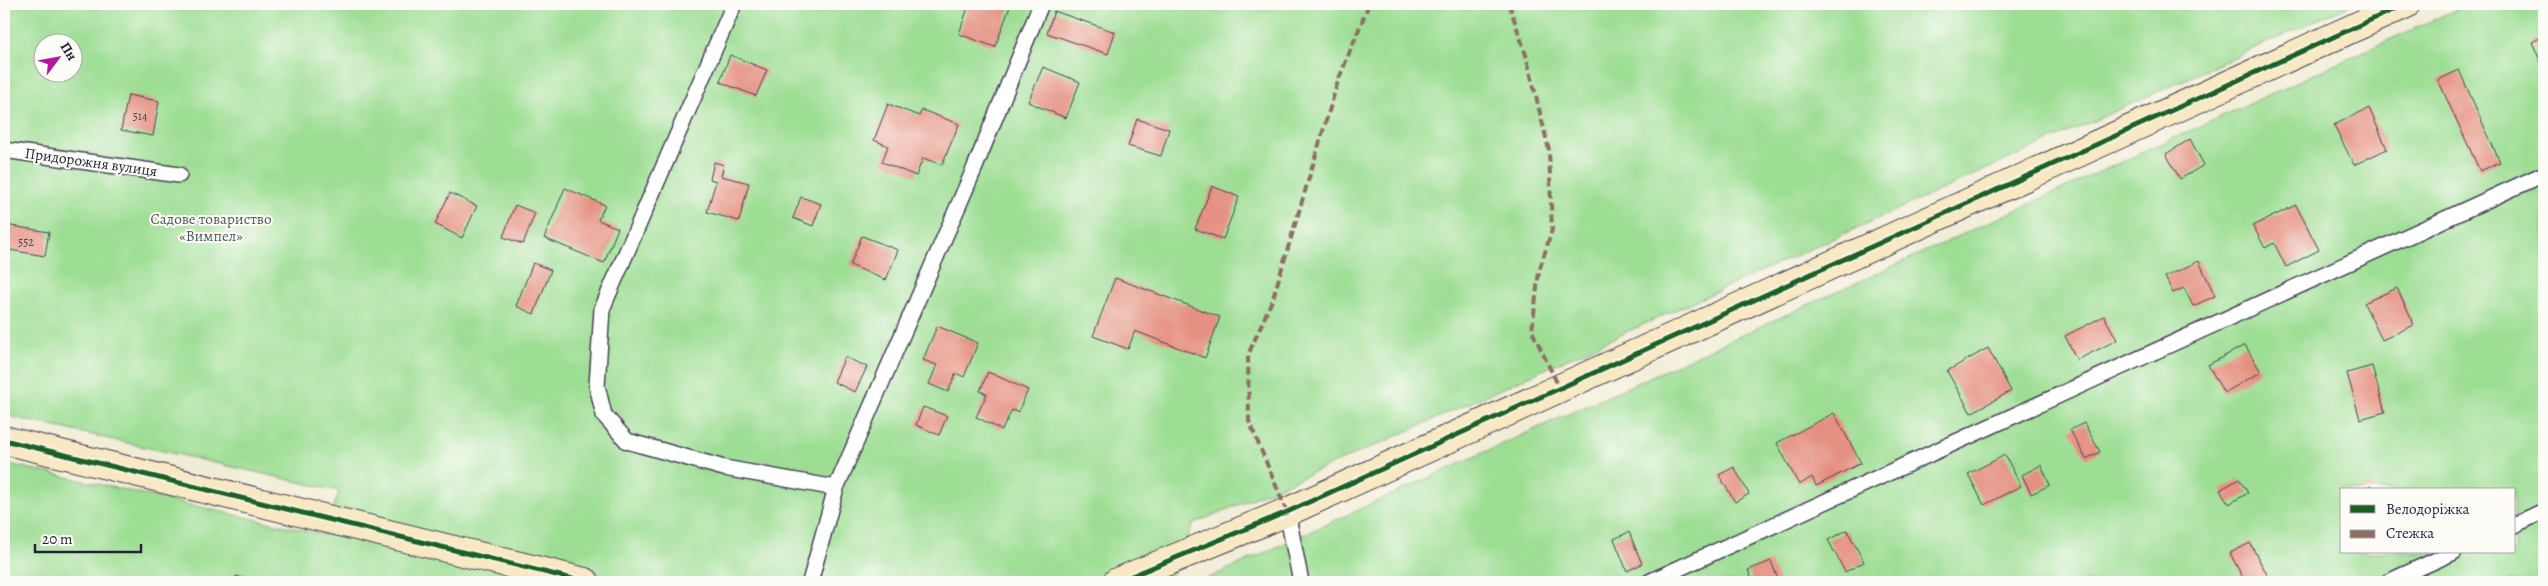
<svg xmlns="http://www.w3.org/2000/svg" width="2548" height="586" font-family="Alegreya,serif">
	<rect width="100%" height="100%" fill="#fdfcf7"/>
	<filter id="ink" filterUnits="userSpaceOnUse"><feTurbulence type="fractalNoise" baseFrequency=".02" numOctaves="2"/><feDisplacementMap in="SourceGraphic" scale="10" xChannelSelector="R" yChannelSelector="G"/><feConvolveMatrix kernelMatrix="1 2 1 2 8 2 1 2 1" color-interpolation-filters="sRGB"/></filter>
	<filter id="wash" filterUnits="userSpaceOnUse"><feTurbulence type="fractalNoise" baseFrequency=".0096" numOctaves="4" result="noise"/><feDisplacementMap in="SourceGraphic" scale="20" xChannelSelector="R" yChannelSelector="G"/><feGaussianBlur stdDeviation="1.12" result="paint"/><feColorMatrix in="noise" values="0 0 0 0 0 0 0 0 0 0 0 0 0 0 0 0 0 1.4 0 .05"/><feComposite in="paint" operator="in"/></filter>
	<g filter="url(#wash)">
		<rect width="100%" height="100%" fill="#f1ecd5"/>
		<path fill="#9ede94" stroke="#608068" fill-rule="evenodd" d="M4 4H2352L1379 444 1193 524 1169 582H4V463L325 535 339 491 4 415ZM42 42H72V72H42Z
			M2468 4H2544V582H1200ZM2342 490H2514V552H2342Z"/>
		<g id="blocks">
			<path fill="#e59181" d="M969 4H1011L995 47 959 34Z
				M1054 11 1115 32 1108 54 1047 33Z
				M2544 36V69L2532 42Z
				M730 55 767 70 756 96 720 82Z
				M1043 67 1080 82 1066 118 1028 102Z
				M2459 70 2500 162 2480 171 2438 80Z
				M128 95 159 101 153 136 121 130Z
				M888 104 919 116 922 110 959 124 942 165 923 158 916 176 882 162 888 146 874 140Z
				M2369 108 2387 149 2354 165 2334 125Z
				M1137 119 1169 129 1161 156 1128 146Z
				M2190 139 2204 165 2180 179 2166 154Z
				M714 162 724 165 721 176 749 183 739 221 707 212 716 181 710 179Z
				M1212 186 1239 197 1223 239 1195 229Z
				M565 188 605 205 598 220 618 228 604 263 544 238Z
				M450 193 477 206 462 238 435 224Z
				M801 197 821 204 813 226 793 218Z
				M515 205 535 213 523 244 503 237Z
				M2296 205 2319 250 2286 267 2274 243 2265 248 2253 226Z
				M5 225 49 232 45 256 4 249Z
				M862 236 898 250 886 280 850 265Z
				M2199 261 2215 296 2193 306 2184 288 2173 293 2165 277Z
				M533 263 551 270 534 314 516 306Z
				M1115 278 1220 317 1205 358 1135 331 1128 349 1093 336Z
				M2397 288 2414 325 2382 340 2364 303Z
				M2104 316 2117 340 2077 360 2065 336Z
				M937 326 978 343 964 377 956 373 948 392 929 384 937 365 923 360Z
				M2245 345 2261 372 2224 393 2208 365Z
				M1988 348 2011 391 1971 413 1947 371Z
				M845 357 867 367 855 392 834 382Z
				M2372 366 2385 412 2360 419 2347 373Z
				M988 372 1028 390 1018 412 1012 410 1002 430 976 417 987 394 980 391Z
				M923 407 947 416 939 435 916 425Z
				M1834 413 1861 463 1816 486 1812 477 1799 485 1777 443Z
				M2084 423 2100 452 2086 459 2070 430Z
				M2005 455 2021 486 1984 505 1968 474Z
				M2041 465 2050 485 2031 494 2022 475Z
				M1734 467 1749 494 1735 502 1719 475Z
				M2239 479 2248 493 2229 504 2220 490Z
				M2371 485 2374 490H2363Z
				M1847 530 1864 562 1845 572 1828 540Z
				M1629 532 1642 564 1627 571 1614 539Z
				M2250 543 2271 582H2239L2244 580 2230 553Z
				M1771 561 1779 582H1753L1748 570Z
				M236 576 254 581 253 582H234Z"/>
		</g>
	</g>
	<g filter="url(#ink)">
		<use href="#blocks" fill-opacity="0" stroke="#414052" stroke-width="1"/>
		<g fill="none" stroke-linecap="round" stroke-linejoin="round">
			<defs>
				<path id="lane" d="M734 4 602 309 597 386 604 415 627 441 724 468 836 488
					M4 150 179 175
					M1287 512 1301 582
					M2514 525 2544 511
					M810 582 836 488 975 167 1041 4
					M1649 582 2544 174
					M2388 582 2454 552"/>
				<path id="secondary" d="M4 440 585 582
					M1117 582 1287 512 2406 4"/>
			</defs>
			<use href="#lane" stroke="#414052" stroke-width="18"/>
			<use href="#secondary" stroke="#414052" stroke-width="30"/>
			<use href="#lane" stroke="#fff" stroke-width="15"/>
			<use href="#secondary" stroke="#f8e8c3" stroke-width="28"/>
			<path stroke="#8d6e63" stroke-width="4" stroke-dasharray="8 4" stroke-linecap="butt" d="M1509 4 1526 55 1549 150 1552 230 1539 271 1532 331 1559 387
				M1287 512 1249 421 1248 355 1273 298 1338 81 1369 4"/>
			<defs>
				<path id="cycleway" d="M4 440 585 582
					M1117 582 1287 512 2406 4"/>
			</defs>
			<use href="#cycleway" stroke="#fdfcf7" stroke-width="8"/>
			<use href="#cycleway" stroke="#1b5e20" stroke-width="5"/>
		</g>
	</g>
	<g text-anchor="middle" stroke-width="4" stroke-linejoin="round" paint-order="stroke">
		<g font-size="12" fill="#533e4c">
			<text x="140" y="120">514</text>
			<text x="26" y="246">552</text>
		</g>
		<g font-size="15" fill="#22223b" stroke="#fdfcf7">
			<text transform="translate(91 162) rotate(8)" y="5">Придорожня вулиця</text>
		</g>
		<g font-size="15" fill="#475a56" stroke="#fdfcf7">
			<text x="211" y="224">Садове товариство<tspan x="211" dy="17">«Вимпел»</tspan></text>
		</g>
	</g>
	<rect width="2548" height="586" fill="none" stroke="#fdfcf7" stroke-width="20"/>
	<rect x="2340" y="488" width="175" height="65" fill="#fdfcf7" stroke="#a5a5ac"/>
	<rect x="2350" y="505" width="25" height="8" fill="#1b5e20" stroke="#a5a5ac"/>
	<text x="2386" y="514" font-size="15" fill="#22223b">Велодоріжка</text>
	<rect x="2350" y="530" width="25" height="8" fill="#8d6e63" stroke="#a5a5ac"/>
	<text x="2386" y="538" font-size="15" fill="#22223b">Стежка</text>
	<g transform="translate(58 58) rotate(58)"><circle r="24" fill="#fdfcf7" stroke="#a5a5ac"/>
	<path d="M0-4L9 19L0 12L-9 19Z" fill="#b5179e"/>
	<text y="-8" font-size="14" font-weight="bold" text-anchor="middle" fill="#22223b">Пн</text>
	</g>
	<path d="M35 544v8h106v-8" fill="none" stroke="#22223b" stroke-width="2.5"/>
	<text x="42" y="544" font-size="15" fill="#22223b" stroke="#fdfcf7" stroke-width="4" paint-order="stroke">20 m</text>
</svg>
